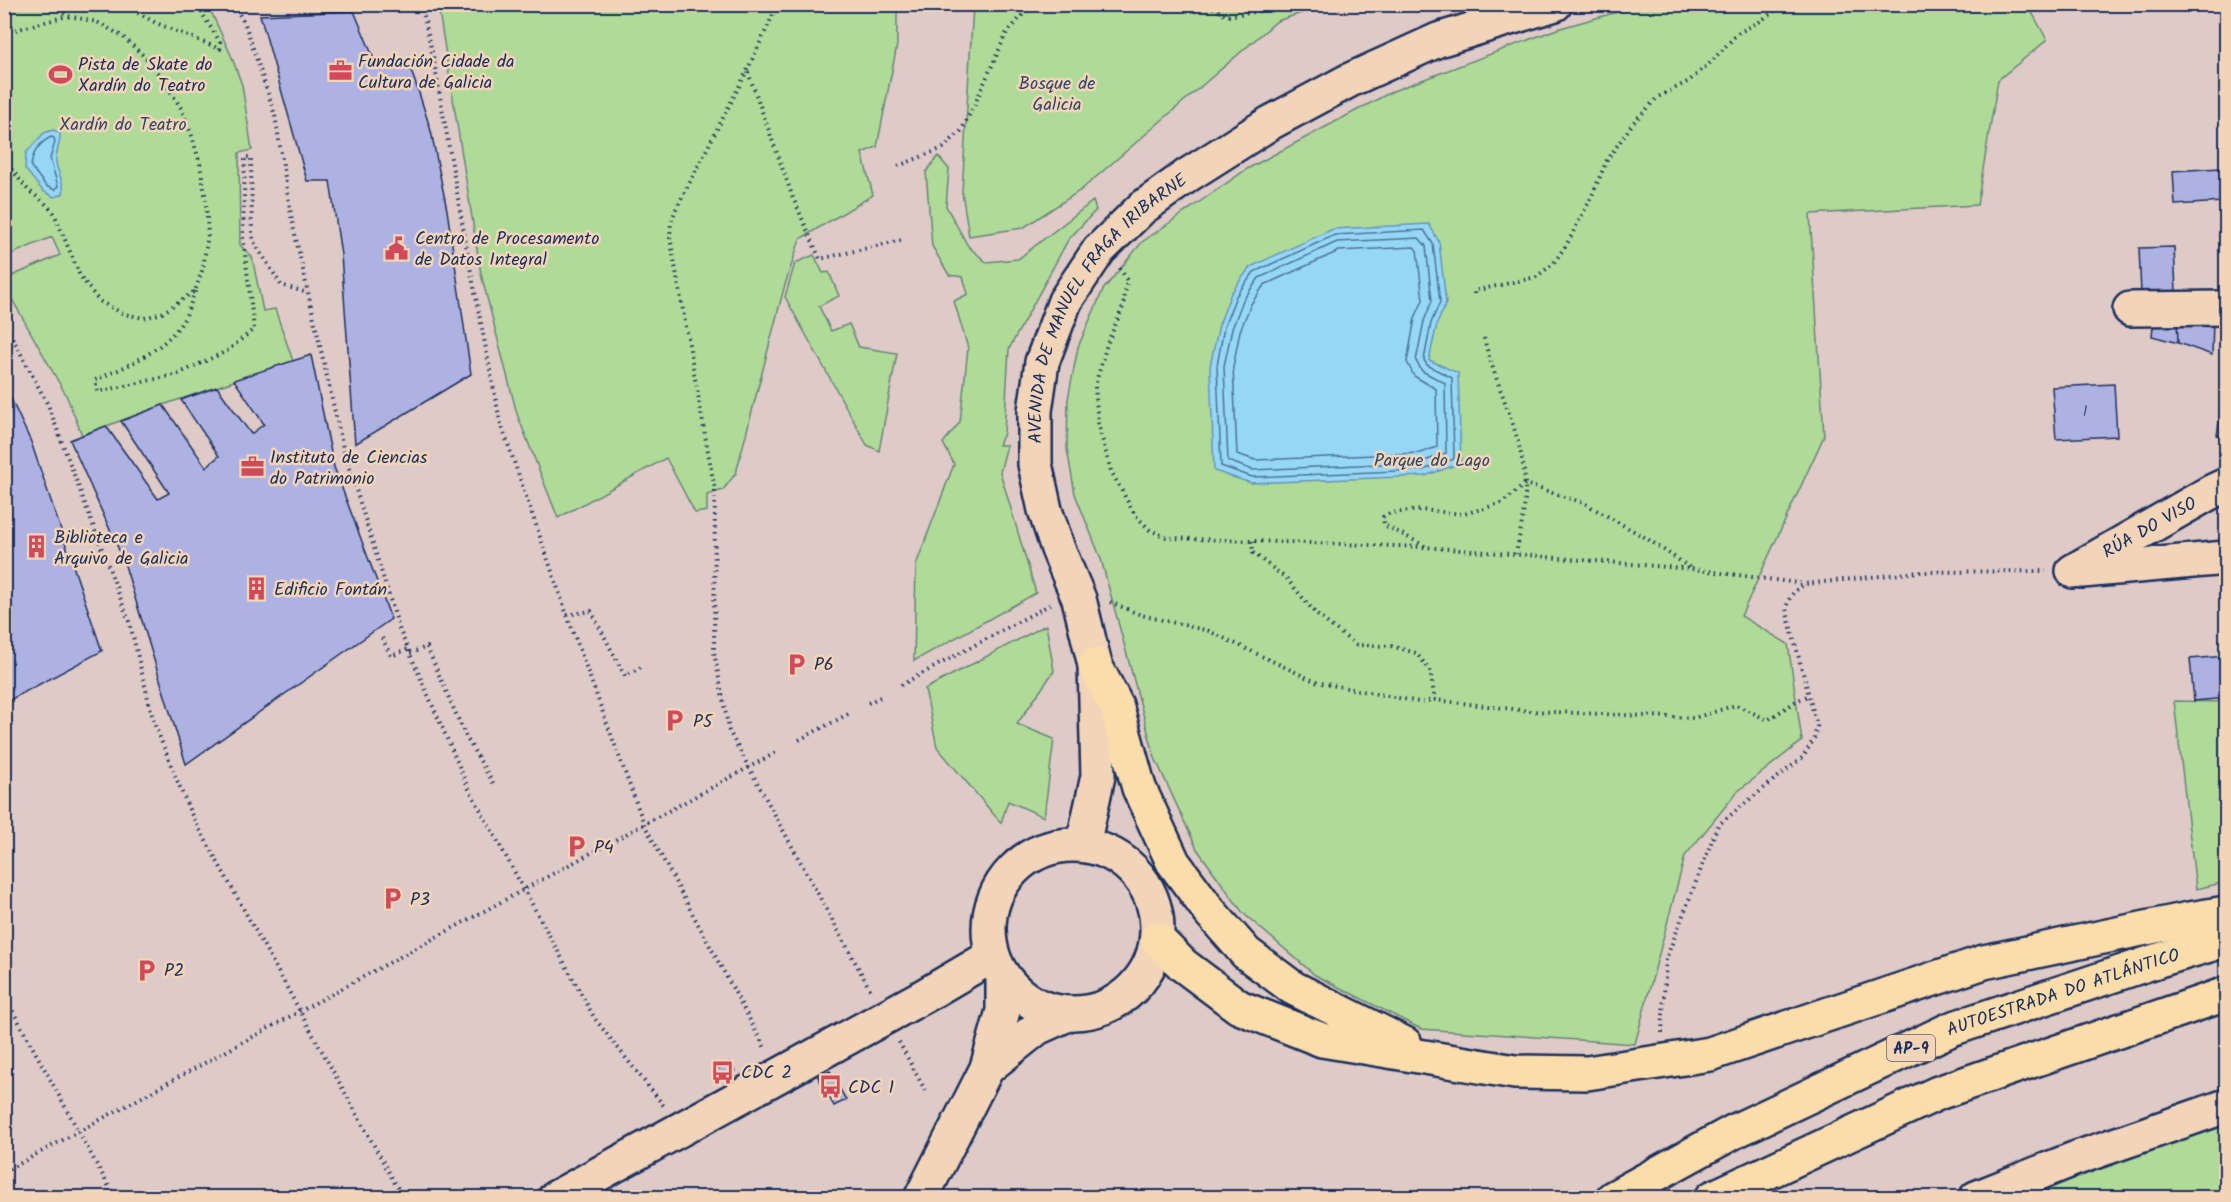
<svg xmlns="http://www.w3.org/2000/svg" width="2231" height="1202" font-family="Kalam,sans-serif">
	<rect width="100%" height="100%" fill="#decac6"/>
	<filter id="ink" filterUnits="userSpaceOnUse"><feTurbulence type="fractalNoise" baseFrequency=".0167" numOctaves="2"/><feDisplacementMap in="SourceGraphic" scale="12" xChannelSelector="R" yChannelSelector="G"/><feConvolveMatrix kernelMatrix="1 2 1 2 8 2 1 2 1" color-interpolation-filters="sRGB"/></filter>
	<g filter="url(#ink)">
		<path fill="#b0da97" stroke="#66847a" stroke-width="1.5" d="M5 5H208L231 55 242 85 252 150 239 153 240 245 252 257 263 311 275 309 293 361 163 405 82 435 67 397 8 292 5 279 60 255 52 237 7 256 5 250Z
			M438 5H897V45L877 147 862 153 873 195 800 239 784 288 736 473 723 490 707 495V511L695 513 666 458 558 518 517 414 481 274Z
			M973 5V4L1326 5 1277 21 1081 190 1023 228 969 236 962 192Z
			M1642 5H2028L2047 40 1998 80 1977 205 1810 214 1824 436 1741 616 1788 644 1802 741 1737 792 1685 856 1635 1044 1421 1029 1315 975 1243 913 1197 849 1155 758 1101 559 1075 494 1067 449 1068 399 1078 347 1103 290 1142 242 1247 169 1393 91 1557 29Z
			M938 156 949 169 946 206 968 246 986 262 1018 259 1093 201 1096 210 1068 240 1009 349 1004 433 999 445H1007L1000 472 1036 593 914 661 916 565 954 464 943 443 960 422 968 348 954 301 968 294 963 277 949 275 932 246 926 172Z
			M814 255 823 273 829 272 839 296 819 306 831 331 849 324 859 347 897 353 879 451 867 445 785 297 795 263Z
			M1046 625 1054 671 1017 724 1054 739 1044 817 1008 801 1001 823 937 747 925 689Z
			M2174 701 2226 702V882L2196 889Z
			M2226 1115V1197L1996 1198Z"/>
		<path fill="#96d7f7" stroke="#6594ba" stroke-width="1.5" d="M53 130 60 133C61 143 57 148 56 157 54 170 66 181 63 194L54 197 43 191 25 169 26 153 44 133Z
			M1429 224 1439 242 1446 303 1437 324 1429 360 1458 373 1461 463 1425 476 1251 483 1214 471 1210 366 1219 325 1231 293 1250 267 1333 229Z"/>
		<g fill="none" stroke-linecap="round" stroke-linejoin="round">
			<path stroke="#4c729b" stroke-width="1.5" d="M51 137 54 138 55 142 50 159 58 186 55 190 46 186 31 167C32 154 39 143 51 137Z
				M1424 230 1433 244 1440 302 1431 323 1424 360 1427 365 1452 378 1454 459 1423 470 1252 477 1221 466 1217 366 1224 327 1236 296 1254 272 1335 235Z
				M1419 238 1426 246 1432 301 1424 321 1416 361 1422 371 1445 383 1446 453 1422 462 1253 470 1228 461 1224 366 1232 329 1243 300 1259 278 1337 242Z
				M1414 247 1417 250 1423 300 1415 318 1407 362 1414 376 1436 389 1437 447 1420 453 1255 460 1237 454 1233 367 1240 331 1251 304 1264 285 1339 251Z"/>
		</g>
		<path fill="#aeb2e3" stroke="#1b2f5e" stroke-width="1.5" d="M354 11 376 64 407 59 419 93 431 131 447 210 471 374 355 444 341 255 330 181H307L260 15Z
			M2220 168 2222 202 2175 205 2173 171Z
			M2174 247 2176 292 2141 294 2139 248Z
			M2154 317 2177 319 2178 343 2152 336Z
			M2177 319 2213 320 2212 355 2178 343Z
			M311 355 334 467 391 619 186 764 123 559 70 440 106 426 158 499 169 493 121 421 163 405 206 467 219 456 181 400 217 387 251 434 264 424 234 380Z
			M4 384 31 442 102 651 4 703Z
			M2114 384 2117 436 2056 439 2052 387Z
			M2223 399 2226 400V437L2217 435Z
			M2226 656V698L2194 701 2190 659Z
			M730 1062 735 1071 719 1080 714 1071Z
			M830 1071 846 1100 834 1106 818 1077Z"/>
		<g fill="none" stroke-linecap="round" stroke-linejoin="round">
			<defs>
				<g id="minor">
					<path d="M2130 309 2226 308"/>
					<path id="s1" d="M2073 571 2211 492 2226 485"/>
					<path d="M2082 571 2226 558"/>
					<circle cx="1073" cy="929" r="84"/>
					<path id="s2" d="M1083 845 1098 776 1095 665 1079 599 1058 549 1045 510 1035 464V411L1042 362 1065 301 1099 250 1142 208 1188 175 1270 123 1350 80 1438 40 1555 4"/>
					<path d="M987 1068 1037 1028 1068 1014"/>
					<path d="M555 1198 922 997 992 956"/>
					<path d="M921 1198 987 1068 1003 1011V978"/>
					<path d="M1976 1198 2074 1159 2226 1106"/>
				</g>
				<g id="highway">
					<path d="M1095 665 1116 705 1139 788 1173 862 1210 912 1246 953 1293 988 1405 1044"/>
					<path d="M1157 939 1183 965 1239 1007 1322 1040 1515 1072 1587 1073 1710 1054 1984 962 2189 919 2226 913"/>
					<path id="s3" d="M1613 1198 1733 1132 1951 1029 2159 960 2226 940"/>
					<path d="M1712 1198 1938 1093 2226 994"/>
				</g>
			</defs>
			<use href="#minor" stroke="#1b2f5e" stroke-width="38"/>
			<use href="#highway" stroke="#1b2f5e" stroke-width="38"/>
			<path stroke="#1b2f5e" stroke-width="4" stroke-dasharray="1.5 4.5" stroke-linecap="butt" d="M122 4 156 23 220 49V42L196 4
				M233 4 245 24 275 115 292 221 343 448 400 631 469 789 595 1019 664 1106
				M421 4 433 56 470 267 500 421 567 615 644 824 766 1050
				M778 4 747 71 676 209 671 222 670 237 715 491 714 652 729 731 872 993
				M1208 4 1226 16 1260 11 1279 4
				M4 33 67 16
				M4 37 10 44 4 49
				M748 72 793 198 820 259 902 240
				M4 160 28 190 44 202 54 213 80 276 99 301 124 314 144 318 162 313 195 291 203 268 208 234 206 200 200 164 192 136 181 108 164 81 146 58 122 36 97 22 68 16 49 4
				M898 166 943 148 961 131 974 106 1006 34 1032 4
				M1120 268 1127 280 1123 307 1107 344 1095 386 1098 424 1111 471 1135 515 1150 530 1168 538 1425 547 1692 569 1805 584
				M195 291C192 299 190 306 187 313 171 348 128 366 95 380L98 392 178 374 227 351 254 329 243 237 245 157H251L252 233 254 242 281 285 308 293
				M1474 294V291L1536 277 1553 264 1567 244 1591 198 1607 160 1633 123 1658 97 1689 81 1709 64 1738 33 1759 22 1784 4
				M4 322 48 405 130 624 154 723 190 812 403 1198
				M1484 338C1495 385 1524 437 1525 485 1526 508 1520 532 1516 554
				M1252 541 1253 553 1287 579 1317 615 1356 645 1391 646 1416 653 1430 670 1435 700
				M1425 546 1384 525 1383 517 1390 513 1421 510 1464 514 1502 503 1525 484 1584 503 1646 538 1692 569
				M1110 602 1141 615 1209 631 1316 682 1419 702 1435 700 1530 711 1694 718 1736 705 1768 720 1796 701 1810 695
				M567 615 591 611 625 676 643 666
				M382 638 391 656 409 649
				M410 653 427 647 466 737 493 783
				M901 685 1051 604
				M868 703 880 697
				M799 740 852 712
				M4 995 115 1198
				M1662 1033 1666 959 1718 825 1803 757 1814 739 1817 726 1786 609C1789 596 1794 591 1805 584L1918 572 2046 571
				M899 1042 926 1092
				M4 1172 777 752"/>
			<use href="#minor" stroke="#f2d5b9" stroke-width="33"/>
			<use href="#highway" stroke="#faddab" stroke-width="33"/>
		</g>
	</g>
	<defs>
		<symbol id="office-bare" viewBox="-9 -9 18 18"><path d="M-6-3h4V-5.5h4V-3h4V5H-6ZM-1-4.5V-3h2v-1.5ZM-6 0V1H6V0Z" fill="#d1495b" stroke="#f2d5b9" stroke-width="2.5" paint-order="stroke"/></symbol>
		<symbol id="stadium-bare" viewBox="-9 -9 18 18"><path d="M0-5a6.5 5 0 1 0 0 10a6.5 5 0 1 0 0-10ZM-3.5-1.8h7v3.6h-7Z" fill="#d1495b" stroke="#f2d5b9" stroke-width="2.5" paint-order="stroke"/></symbol>
		<symbol id="civic-bare" viewBox="-9 -9 18 18"><path d="M-.6-6.5H3V-4.5H.6V-3L4-1V1h2V6H-6V1h2V-1L-.6-3ZM-1.2 2.5V6h2.4V2.5Z" fill="#d1495b" stroke="#f2d5b9" stroke-width="2.5" paint-order="stroke"/></symbol>
		<symbol id="building-bare" viewBox="-9 -9 18 18"><path d="M-4-6H4V6H1V3H-1V6H-4ZM-2.5-4.3h1.7v1.8h-1.7ZM.8-4.3h1.7v1.8H.8ZM-2.5-1h1.7V.8h-1.7ZM.8-1h1.7V.8H.8Z" fill="#d1495b" stroke="#f2d5b9" stroke-width="2.5" paint-order="stroke"/></symbol>
		<symbol id="parking-bare" viewBox="-9 -9 18 18"><path d="M-3.5-5.5H1a3.5 3.5 0 0 1 0 7H-1V5.5H-3.5ZM-1-3.4V-.6H.8a1.4 1.4 0 0 0 0-2.8Z" fill="#d1495b" stroke="#f2d5b9" stroke-width="2.5" paint-order="stroke"/></symbol>
		<symbol id="bus-bare" viewBox="-9 -9 18 18"><path d="M-5-6H5V4H4V6H2V4H-2V6H-4V4H-5ZM-3.5-4V0h7V-4ZM-3.5 1.2v1.5H-2V1.2ZM2 1.2v1.5H3.5V1.2Z" fill="#d1495b" stroke="#f2d5b9" stroke-width="2.5" paint-order="stroke"/></symbol>
	</defs>
	<g fill-rule="evenodd">
		<use href="#office-bare" x="324" y="54" width="33" height="33"/>
		<use href="#stadium-bare" x="44" y="58" width="33" height="33"/>
		<use href="#civic-bare" x="380" y="232" width="33" height="33"/>
		<use href="#office-bare" x="236" y="450" width="33" height="33"/>
		<use href="#building-bare" x="20" y="530" width="33" height="33"/>
		<use href="#building-bare" x="240" y="572" width="33" height="33"/>
		<use href="#parking-bare" x="780" y="648" width="33" height="33"/>
		<use href="#parking-bare" x="658" y="704" width="33" height="33"/>
		<use href="#parking-bare" x="560" y="830" width="33" height="33"/>
		<use href="#parking-bare" x="376" y="882" width="33" height="33"/>
		<use href="#parking-bare" x="130" y="954" width="33" height="33"/>
		<use href="#bus-bare" x="706" y="1056" width="33" height="33"/>
		<use href="#bus-bare" x="814" y="1070" width="33" height="33"/>
	</g>
	<g text-anchor="middle" stroke-width="5" stroke-linejoin="round" paint-order="stroke">
		<g font-size="15" fill="#40507f">
			<text x="2085" y="416">1</text>
		</g>
		<rect fill="#f2d5b9" stroke="#5c6179" stroke-width="1.5" x="1887" y="1035" width="48" height="26" rx="4.5"/>
		<g font-size="16" font-weight="bold" fill="#1b2f5e">
			<text x="1911" y="1054">AP-9</text>
		</g>
		<g font-size="18" fill="#1b2f5e" stroke="#f2d5b9" text-anchor="start">
			<text x="358" y="67">Fundación Cidade da<tspan x="358" dy="21">Cultura de Galicia</tspan></text>
			<text x="78" y="70">Pista de Skate do<tspan x="78" dy="21">Xardín do Teatro</tspan></text>
			<text x="415" y="244">Centro de Procesamento<tspan x="415" dy="21">de Datos Integral</tspan></text>
			<text x="270" y="463">Instituto de Ciencias<tspan x="270" dy="21">do Patrimonio</tspan></text>
			<text x="54" y="543">Biblioteca e<tspan x="54" dy="21">Arquivo de Galicia</tspan></text>
			<text x="274" y="595">Edificio Fontán</text>
			<text x="814" y="670">P6</text>
			<text x="693" y="727">P5</text>
			<text x="594" y="853">P4</text>
			<text x="410" y="905">P3</text>
			<text x="164" y="976">P2</text>
			<text x="741" y="1078">CDC 2</text>
			<text x="848" y="1093">CDC 1</text>
		</g>
		<g font-size="18" fill="#314967" stroke="#f2d5b9">
			<text x="1057" y="89">Bosque de<tspan x="1057" dy="21">Galicia</tspan></text>
			<text x="123" y="130">Xardín do Teatro</text>
			<text x="1432" y="466">Parque do Lago</text>
		</g>
		<g font-size="18" fill="#1b2f5e" stroke="#f2d5b9">
			<text dy="6" stroke="none"><textPath href="#s2" startOffset="573">AVENIDA DE MANUEL FRAGA IRIBARNE</textPath></text>
			<text dy="6" stroke="none"><textPath href="#s1" startOffset="88">RÚA DO VISO</textPath></text>
			<text dy="6" stroke="none"><textPath href="#s3" startOffset="496">AUTOESTRADA DO ATLÁNTICO</textPath></text>
		</g>
	</g>
	<rect width="2231" height="1202" fill="none" stroke="#f2d5b9" stroke-width="24"/>
	<rect x="12" y="12" width="2207" height="1178" fill="none" stroke="#1b2f5e" stroke-width="2" filter="url(#ink)"/>
</svg>
